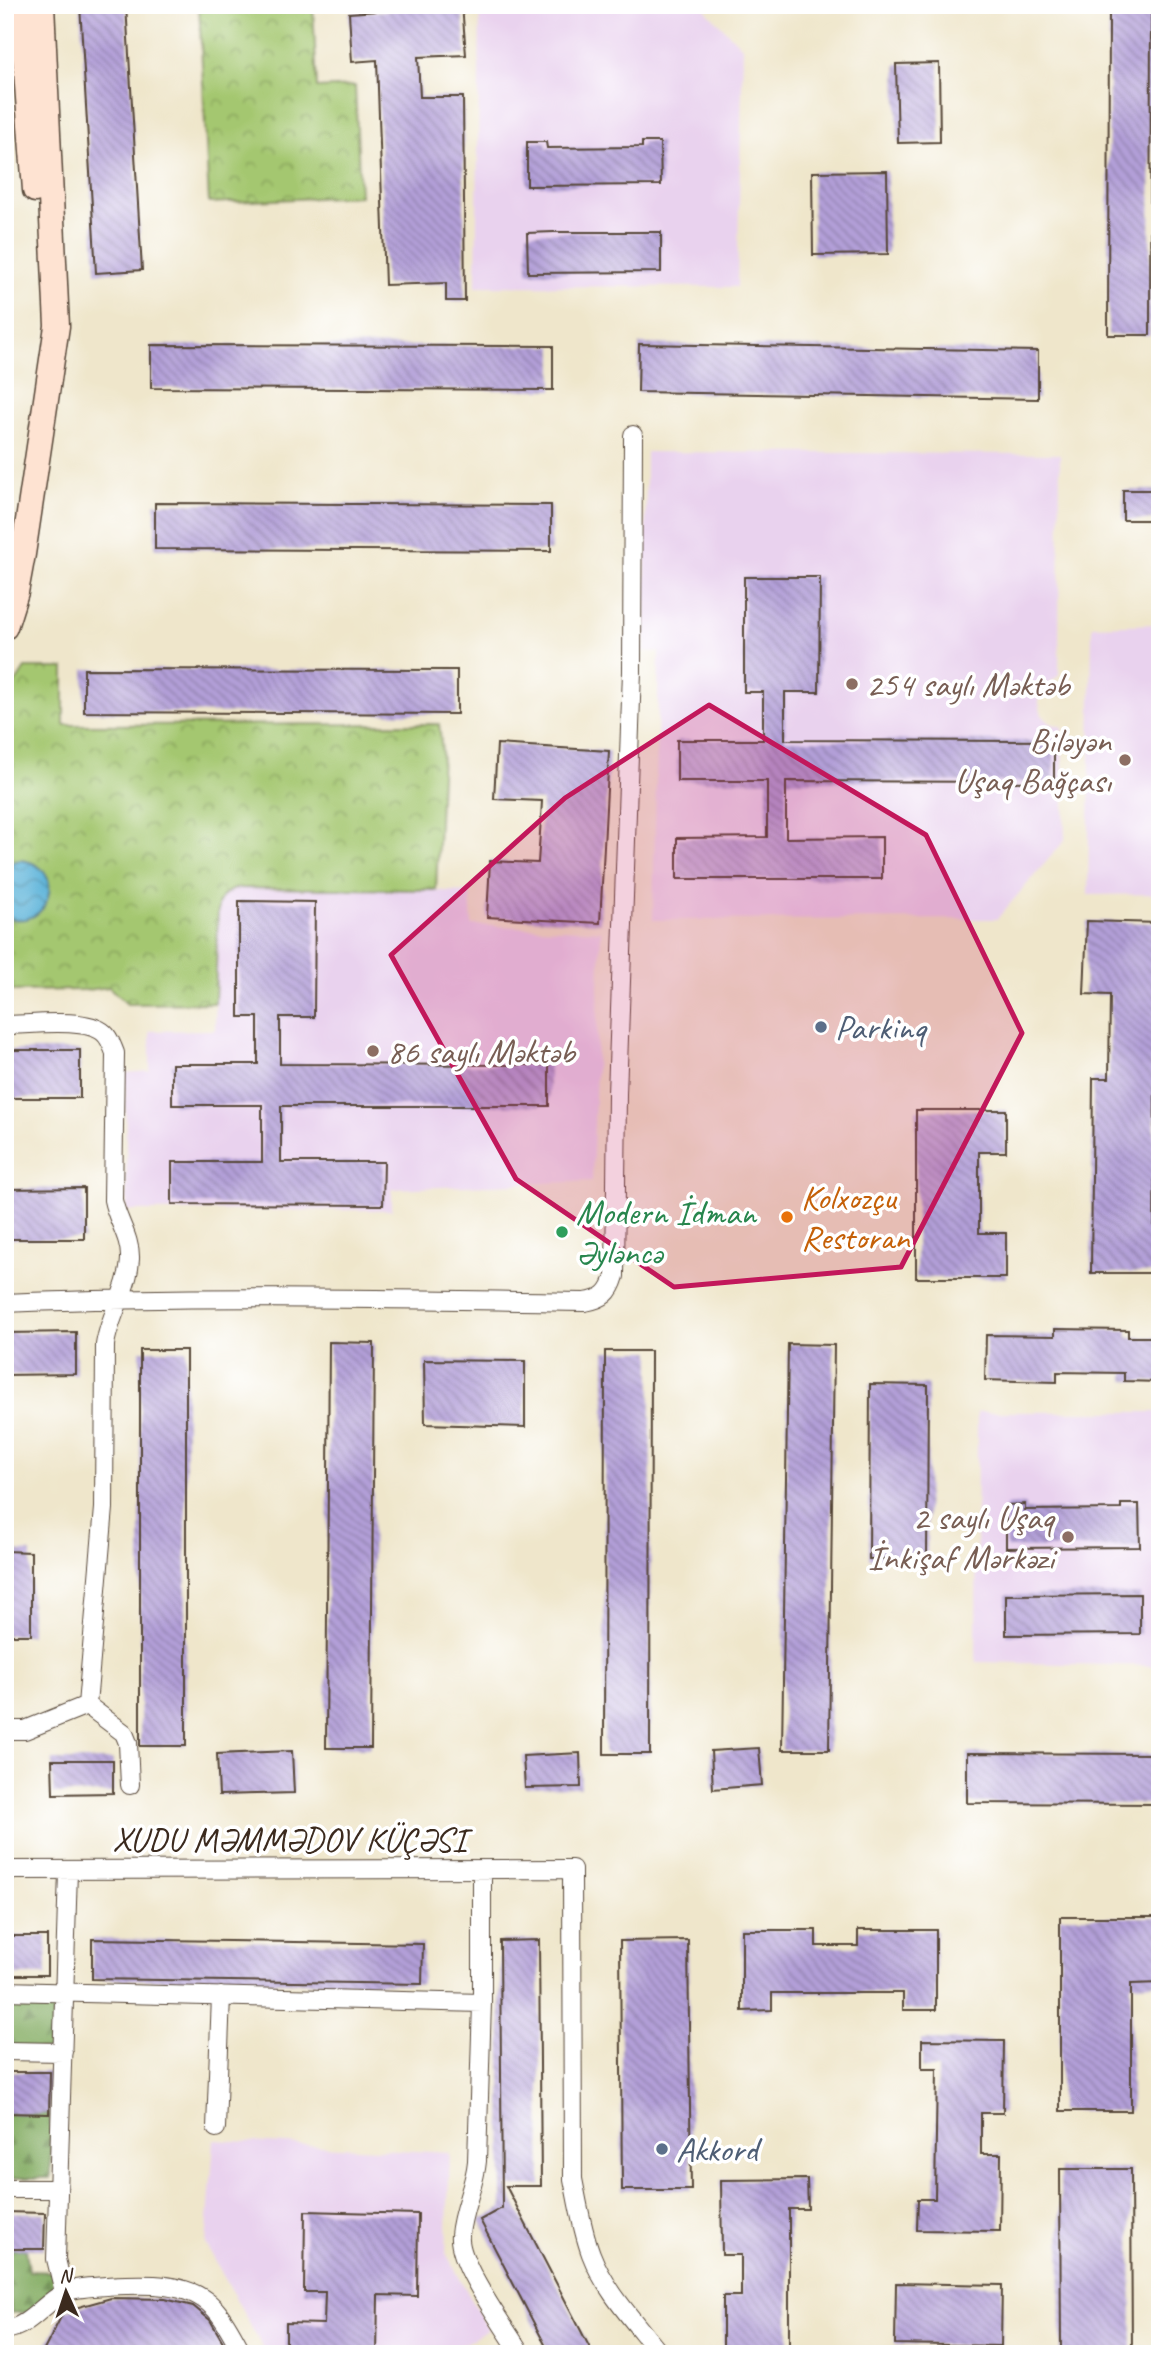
<svg xmlns="http://www.w3.org/2000/svg" width="1165" height="2359" font-family="Caveat,sans-serif">
	<defs>
		<pattern id="forest-firs" width="22" height="20" patternUnits="userSpaceOnUse" patternTransform="scale(1.75)"><rect width="22" height="20" fill="#83ac62"/><path d="M5 1l3.5 6h-7zM16 11l3.5 6h-7z" fill="#6c8c50"/></pattern>
		<pattern id="park-crowns" width="20" height="18" patternUnits="userSpaceOnUse" patternTransform="scale(1.75)"><rect width="20" height="18" fill="#a4c770"/><path d="M2 6a3 3 0 1 1 6 0M12 15a3 3 0 1 1 6 0" fill="none" stroke="#87a25b"/></pattern>
		<pattern id="water-waves" width="16" height="10" patternUnits="userSpaceOnUse" patternTransform="scale(1.75)"><rect width="16" height="10" fill="#5cb3d9"/><path d="M0 5q4-4 8 0t8 0" fill="none" stroke="#4d92af"/></pattern>
		<pattern id="building-back-hatch" width="6" height="6" patternUnits="userSpaceOnUse" patternTransform="scale(1.75)"><rect width="6" height="6" fill="#b29fd8"/><path d="M-1 5l2 2M0 0l6 6M5-1l2 2" fill="none" stroke="#9282af"/></pattern>
	</defs>
	<rect width="100%" height="100%" fill="#fff"/>
	<filter id="ink" filterUnits="userSpaceOnUse"><feTurbulence type="fractalNoise" baseFrequency=".0143" numOctaves="2"/><feDisplacementMap in="SourceGraphic" scale="14" xChannelSelector="R" yChannelSelector="G"/><feConvolveMatrix kernelMatrix="1 2 1 2 8 2 1 2 1" color-interpolation-filters="sRGB"/></filter>
	<filter id="wash" filterUnits="userSpaceOnUse"><feTurbulence type="fractalNoise" baseFrequency=".00686" numOctaves="4" result="noise"/><feDisplacementMap in="SourceGraphic" scale="28" xChannelSelector="R" yChannelSelector="G"/><feGaussianBlur stdDeviation="1.57" result="paint"/><feColorMatrix in="noise" values="0 0 0 0 0 0 0 0 0 0 0 0 0 0 0 0 0 1.4 0 .05"/><feComposite in="paint" operator="in"/></filter>
	<g filter="url(#wash)">
		<rect width="100%" height="100%" fill="#efe6cb"/>
		<path fill="#e9d2ee" d="M480 5H701L743 48 737 287 476 286Z
			M646 452 1060 454 1059 675 1044 688 1039 694V704L1042 715 1050 723 1062 727 1065 840 997 919 653 920 659 652 645 651Z
			M1160 624V894L1088 895 1092 626Z
			M235 888H374L470 892 472 925 601 931 592 1181 392 1189V1210L127 1211 125 1073 150 1071V1031L215 1030 218 905 225 893Z
			M977 1412H1160V1666L976 1662Z
			M214 2140 450 2153 446 2253 488 2330 446 2354H266L206 2244Z"/>
		<path fill="url(#forest-firs)" stroke="#5f6b40" stroke-width="2" d="M5 1995H55L52 2050 5 2049Z
			M5 2113 50 2114 51 2178H5Z
			M5 2249H26L29 2271 54 2272 55 2289 30 2312 11 2313 9 2283 5 2282Z"/>
		<path fill="url(#park-crowns)" stroke="#707847" stroke-width="2" d="M199 5H313L317 88 355 86 360 196 209 203Z
			M25 668H64V725L439 724 442 752 436 890 240 888C229 889 222 894 218 905L215 1003 127 1004 109 987 87 990 5 991V699Z"/>
		<path fill="url(#water-waves)" stroke="#4c6e7c" stroke-width="2" d="M20 860C71 865 49 936 5 916V864Z"/>
		<g id="blocks">
			<path fill="url(#building-back-hatch)" d="M80 5H126L142 270 96 273Z
				M434 5H462L466 55 418 57 420 97H463L465 301H446V283L385 285 377 60 352 62 349 13 434 7Z
				M1109 5H1151L1150 335H1108Z
				M939 63 940 142 898 143 896 64Z
				M527 142H546L547 148 642 147V142H660L661 185 527 186Z
				M887 171 888 254 813 255 812 172Z
				M554 232H661V272L528 273 527 233Z
				M639 344 1038 351V399L638 392Z
				M151 345 553 346V390L151 388Z
				M1123 490H1160V520H1123Z
				M155 503 551 505V551L155 549Z
				M744 577H820L819 692H785V740L1054 741V782L786 781V838L882 837V879H677V838L767 837V781H677V740H763V692H744Z
				M84 669 457 670V714L84 712Z
				M497 744 609 751 600 923 487 917 490 861 538 863 541 818 542 801 494 799Z
				M239 901 315 902 314 1017H280V1064L549 1065V1106H281V1162H384L383 1205 172 1204V1162H262V1105H172V1064H258V1017H239Z
				M1087 921 1160 923V1063L1155 1062 1154 1273H1091L1093 1078H1109L1110 995 1084 994Z
				M5 1050H80V1098H5Z
				M916 1110H1006V1152H979V1233H1006V1278H916Z
				M84 1188V1239H5V1189Z
				M1055 1329 1128 1330V1337H1160V1382L1124 1381V1373L1057 1372V1382L985 1380 986 1335 1055 1336Z
				M76 1332V1374L5 1375V1333Z
				M329 1342 374 1343 371 1748H326Z
				M788 1344 834 1345 829 1750H782Z
				M140 1350H186V1746H140Z
				M605 1351H651L650 1754H604Z
				M424 1360 525 1361V1427L425 1424Z
				M870 1384 928 1385 927 1559H869Z
				M1025 1504V1510L1121 1509V1504H1139L1140 1547 1006 1548V1505Z
				M5 1551 31 1552V1635H5Z
				M1140 1594V1634L1006 1635V1595Z
				M759 1748 762 1785 713 1789 711 1751Z
				M292 1751 294 1793 219 1795 217 1754Z
				M580 1753 581 1787 525 1788 523 1756Z
				M967 1753 1160 1754V1804L967 1803Z
				M52 1760H113V1793L53 1794Z
				M1060 1917H1160V1983L1131 1984V2111H1060Z
				M742 1930H816V1946H858V1930H936V2010H903V1993H772V2010L742 2011Z
				M5 1936H47V1975H5Z
				M92 1939 423 1944 422 1984 92 1979Z
				M539 1940 541 2186H506L593 2354H550L480 2220 502 2208 500 1941Z
				M688 1940 691 2190H622L620 1941Z
				M922 2040 1004 2041 1003 2113H981V2154H1001L1000 2231 917 2230 918 2199H935L937 2069H922Z
				M5 2072H50L49 2114 5 2113Z
				M1060 2169H1131L1132 2354H1061Z
				M807 2179 808 2209H789V2354H723V2296H741V2255H722L721 2180Z
				M305 2211 418 2214 417 2296 378 2295 377 2354H286V2323L324 2324 325 2292H304Z
				M5 2212 45 2213 44 2249H5Z
				M896 2283 1002 2285 1001 2346 895 2344Z
				M111 2298 165 2299 193 2306 210 2320 230 2354H42L64 2311Z"/>
		</g>
	</g>
	<g filter="url(#ink)">
		<use href="#blocks" fill-opacity="0" stroke="#564638" stroke-width="2"/>
		<g fill="none" stroke-linecap="round" stroke-linejoin="round">
			<defs>
				<path id="street" d="M5 1025C29 1025 86 1017 104 1033 110 1038 112 1046 115 1053L113 1200C117 1220 131 1238 130 1259 129 1288 109 1316 105 1345L104 1508 87 1705 25 1730H5
					M5 1303C199 1295 392 1299 585 1302 603 1299 610 1293 615 1276L617 1094 632 671 633 435
					M87 1705 124 1733 128 1743 130 1785
					M5 1870 572 1869 573 2179C578 2204 582 2230 591 2254 605 2291 636 2323 660 2354
					M482 1870V2003L477 2161C475 2186 462 2209 460 2235 457 2263 505 2327 521 2354
					M5 1991 482 2003
					M5 2051 63 2052
					M216 2128 221 1996
					M5 2189H58
					M64 2292 56 2259 68 1871
					M5 2330C31 2326 42 2304 64 2293 75 2287 93 2287 106 2286 140 2284 189 2280 214 2308 226 2320 234 2339 243 2354"/>
				<path id="secondary" d="M21 5 35 190
					M5 627 16 592 23 554 57 326 42 5"/>
			</defs>
			<use href="#street" stroke="#564638" stroke-width="20"/>
			<use href="#secondary" stroke="#564638" stroke-width="27"/>
			<use href="#street" stroke="#fff" stroke-width="18"/>
			<use href="#secondary" stroke="#fee3d2" stroke-width="24"/>
		</g>
	</g>
	<path fill="#c2185b" fill-opacity="0.2" stroke="#c2185b" stroke-width="5" stroke-linejoin="round" d="M709 705 926 835 1022 1033 901 1267 674 1287 516 1179 391 955 565 798Z"/>
	<g fill="#8d6e63" stroke="#fff" stroke-width="2.5">
		<circle cx="852" cy="684" r="7"/>
		<circle cx="1125" cy="760" r="7"/>
		<circle cx="373" cy="1051" r="7"/>
		<circle cx="1068" cy="1537" r="7"/>
	</g>
	<g fill="#5c6f8a" stroke="#fff" stroke-width="2.5">
		<circle cx="821" cy="1027" r="7"/>
		<circle cx="662" cy="2149" r="7"/>
	</g>
	<circle fill="#e8710a" stroke="#fff" stroke-width="2.5" cx="787" cy="1217" r="7"/>
	<circle fill="#2e9e5b" stroke="#fff" stroke-width="2.5" cx="562" cy="1232" r="7"/>
	<g text-anchor="middle" stroke-width="7" stroke-linejoin="round" paint-order="stroke">
		<g font-size="35" fill="#785e54" stroke="#fff" text-anchor="start">
			<text x="866" y="696">254 saylı Məktəb</text>
			<text x="1111" y="752" text-anchor="end">Biləyən<tspan x="1111" dy="40">Uşaq Bağçası</tspan></text>
			<text x="387" y="1063">86 saylı Məktəb</text>
			<text x="1054" y="1529" text-anchor="end">2 saylı Uşaq<tspan x="1054" dy="40">İnkişaf Mərkəzi</tspan></text>
		</g>
		<g font-size="35" fill="#4e5e75" stroke="#fff" text-anchor="start">
			<text x="835" y="1039">Parkinq</text>
			<text x="676" y="2161">Akkord</text>
		</g>
		<g font-size="35" fill="#c56008" stroke="#fff" text-anchor="start">
			<text x="801" y="1209">Kolxozçu<tspan x="801" dy="40">Restoran</tspan></text>
		</g>
		<g font-size="35" fill="#27864d" stroke="#fff" text-anchor="start">
			<text x="576" y="1224">Modern İdman<tspan x="576" dy="40">Əyləncə</tspan></text>
		</g>
		<g font-size="35" fill="#3b2a1e" stroke="#fff">
			<text x="289" y="1851">XUDU MƏMMƏDOV KÜÇƏSI</text>
		</g>
	</g>
	<rect width="1165" height="2359" fill="none" stroke="#fff" stroke-width="28"/>
	<g transform="translate(66 2292) rotate(357)" stroke="#ffffff" stroke-width="5" paint-order="stroke">
	<path d="M0-5L12 26L0 18L-12 26Z" fill="#3b2a1e"/>
	<text y="-10" font-size="19" font-weight="bold" text-anchor="middle" fill="#3b2a1e">N</text>
	</g>
</svg>
